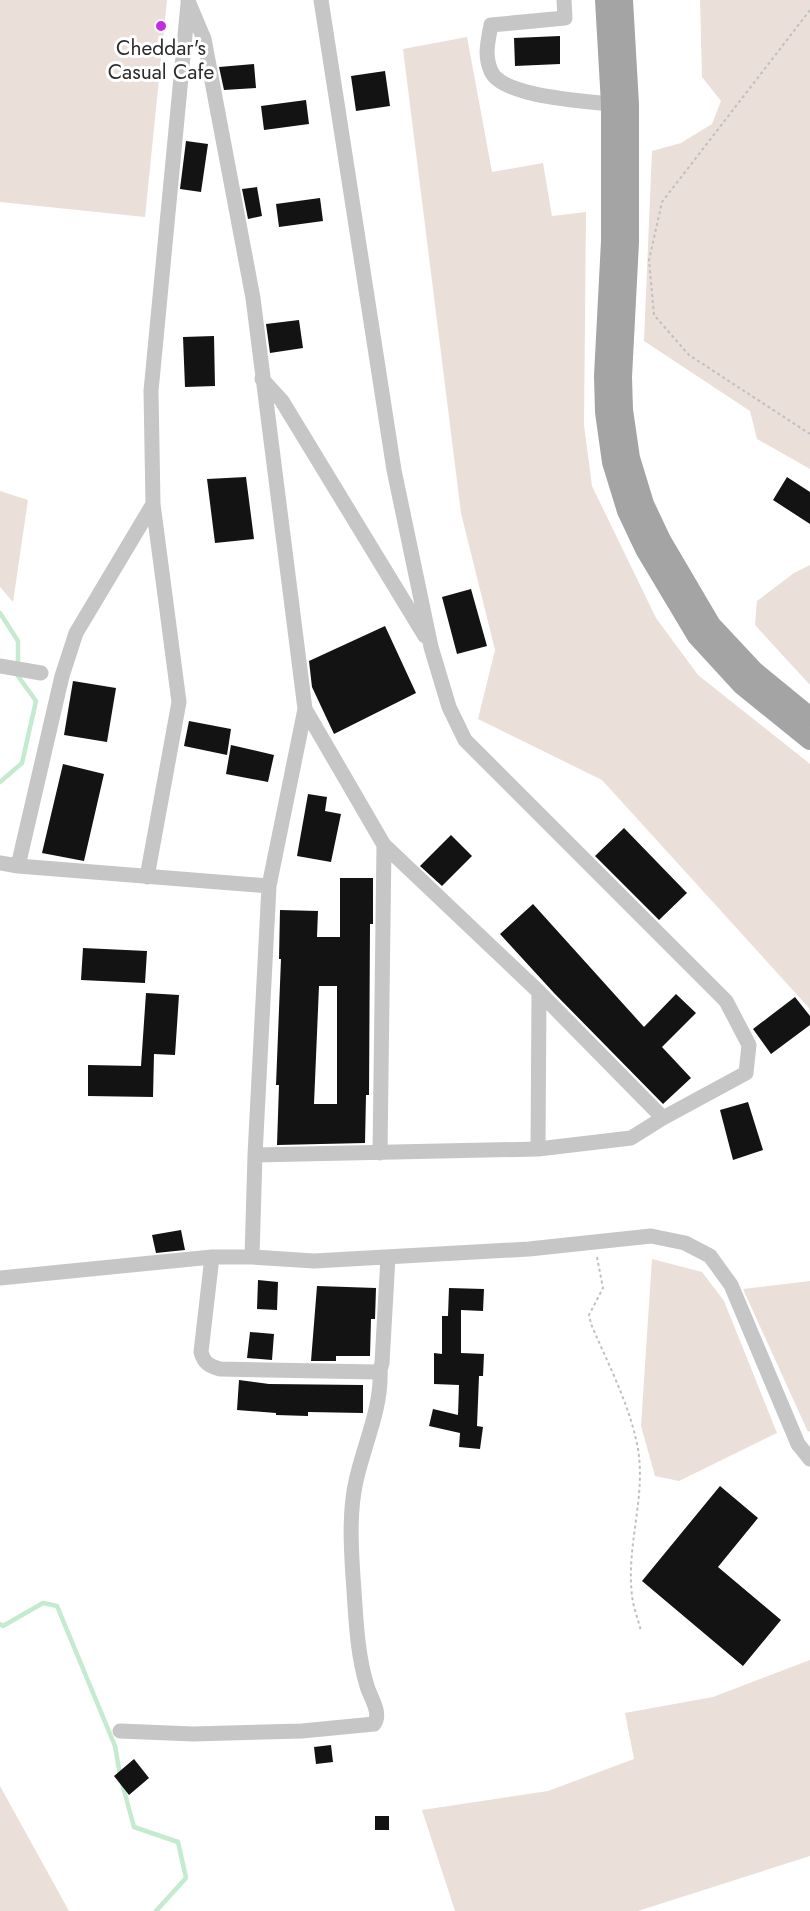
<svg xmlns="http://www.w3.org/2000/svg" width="810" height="1911" font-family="Jost,sans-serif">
	<rect width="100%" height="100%" fill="#fff"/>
	<path fill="#eadfd9" d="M0 0H167L145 217 0 202Z
		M700 0H810V469L757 439 750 411 644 341 652 151 681 143 712 124 721 101 702 77Z
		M467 37 492 172 543 163 552 216 586 212 584 425 592 486 656 618 698 675 810 764V1009L602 780 478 719 495 650 461 513 403 49Z
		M0 491 28 500 13 602 0 587Z
		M810 565V685L755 625 757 601 794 573Z
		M652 1259 702 1272 724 1301 777 1433 679 1481 655 1476 641 1426Z
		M810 1281V1431L808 1432 743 1289Z
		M810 1660V1856L638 1911H455L422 1810 548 1791 634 1759 625 1713 713 1697Z
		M0 1786 69 1911H0Z"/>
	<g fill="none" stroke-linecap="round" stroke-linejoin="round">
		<path stroke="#c4eacf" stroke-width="4.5" d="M0 613 18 641V665
			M0 782 22 763 36 701 18 676V673
			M0 1624 3 1626 43 1603 57 1606 115 1746 120 1775
			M122 1783 134 1827 178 1842 186 1878 156 1911"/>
	</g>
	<path fill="#131313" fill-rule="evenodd" d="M560 36V64L515 66 514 38Z
		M254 64 256 88 224 90 219 67Z
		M385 71 390 106 356 111 351 76Z
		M306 100 309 124 264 130 261 106Z
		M186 141 208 144 201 192 180 189Z
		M257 187 262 216 248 219 242 189Z
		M320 198 323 221 279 227 276 204Z
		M299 320 303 348 270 353 266 324Z
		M214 336 215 386 185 387 183 337Z
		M246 477 254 539 215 543 207 479Z
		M787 477 810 492V524L773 500Z
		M471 589 487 646 457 654 442 597Z
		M385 626 416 693 334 734 312 687 309 661Z
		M73 681 116 688 107 742 64 735Z
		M189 721 231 729 227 755 184 746Z
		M231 745 274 755 268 782 226 774Z
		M63 764 104 774 84 861 42 853Z
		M308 794 327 797 325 811 341 814 331 862 297 856Z
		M624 828 687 893 659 920 595 856Z
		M451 835 472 856 442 886 420 866Z
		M340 878H373V924H370L369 1095H366L365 1143 277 1145 279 1085H276L281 959H279L280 910 318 911 317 937H340ZM319 986H337V1104H314Z
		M533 904 644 1027 676 994 696 1013 662 1047 691 1078 663 1104 554 993 500 934Z
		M83 948 147 951 145 983 81 980Z
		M146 993 179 995 175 1055 154 1054 153 1097 88 1096V1065L141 1066Z
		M795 997 810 1016V1025L771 1054 753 1029Z
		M748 1102 763 1150 733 1160 720 1110Z
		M181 1230 185 1250 156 1253 152 1235Z
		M258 1280 278 1282 277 1310 257 1309Z
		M317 1286 376 1288 375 1319H371L370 1356H336V1361H311Z
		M449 1288 484 1289 483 1311 461 1310V1353L484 1354 483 1376H479L477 1426 483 1427 480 1449 459 1447 460 1433 429 1426 433 1409 458 1415 459 1385 434 1384V1353L442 1354V1316H448Z
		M250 1332 274 1334 272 1360 247 1358Z
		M239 1380 269 1384 363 1385V1413L308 1412V1416L276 1415V1413L237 1410Z
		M720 1486 758 1518 718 1567 781 1620 743 1666 642 1581Z
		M331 1745 333 1762 316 1764 314 1747Z
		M134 1759 149 1778 129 1795 114 1776Z
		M375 1816H389V1830H375Z"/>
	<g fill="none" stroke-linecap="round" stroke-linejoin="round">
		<path stroke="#c0c0c0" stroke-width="2" stroke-dasharray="3 3" stroke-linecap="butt" d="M810 10 662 202 649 260 654 315 689 355 810 434
			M597 1257 603 1288 589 1315 591 1324C608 1364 630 1405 638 1449 646 1498 626 1546 632 1595 633 1607 638 1619 641 1631"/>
		<path stroke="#c6c6c6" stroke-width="15" d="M564 0 565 18 491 25C488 41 484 56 491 71 502 97 585 101 611 104
			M188 1 204 39 253 298 305 709 269 886 255 1155 252 1257
			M262 379 282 401 425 636
			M0 666 41 673
			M305 709 384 845 539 992 663 1118
			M0 863 18 866 269 886
			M18 866 62 676 76 633 153 504
			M147 877 179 702 153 504 151 391 188 4
			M538 1149 539 992
			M380 1153 384 845
			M255 1155 538 1149 631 1138 663 1118 746 1073 749 1045 726 1001 465 740 449 707 431 647 394 470 321 0
			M212 1257 201 1352C204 1363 209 1366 220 1369L377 1372 380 1370 382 1363 388 1257
			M0 1278 212 1257H252L314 1261 529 1249 651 1236 685 1243 710 1256 731 1285 798 1444 810 1459
			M120 1731 193 1734 302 1731 374 1724C382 1713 370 1697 367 1686 356 1650 356 1614 353 1577 351 1546 349 1512 356 1481 364 1444 382 1408 380 1370"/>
		<path stroke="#a4a4a4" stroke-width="20" d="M605 0 611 104V241L604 376 605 412 612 462 627 511 645 549 697 636 742 685 810 740
			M623 0 629 104V242L622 377 623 410 630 458 644 504 661 540 711 625 754 671 810 717"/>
	</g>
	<circle fill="#c42ce4" stroke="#fff" stroke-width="2" cx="161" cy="26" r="6"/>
	<g text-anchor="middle" stroke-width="6" stroke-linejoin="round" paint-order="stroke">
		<g font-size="21" fill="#2c2c2c" stroke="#fff">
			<text x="161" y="55">Cheddar's<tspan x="161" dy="24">Casual Cafe</tspan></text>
		</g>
	</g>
</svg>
